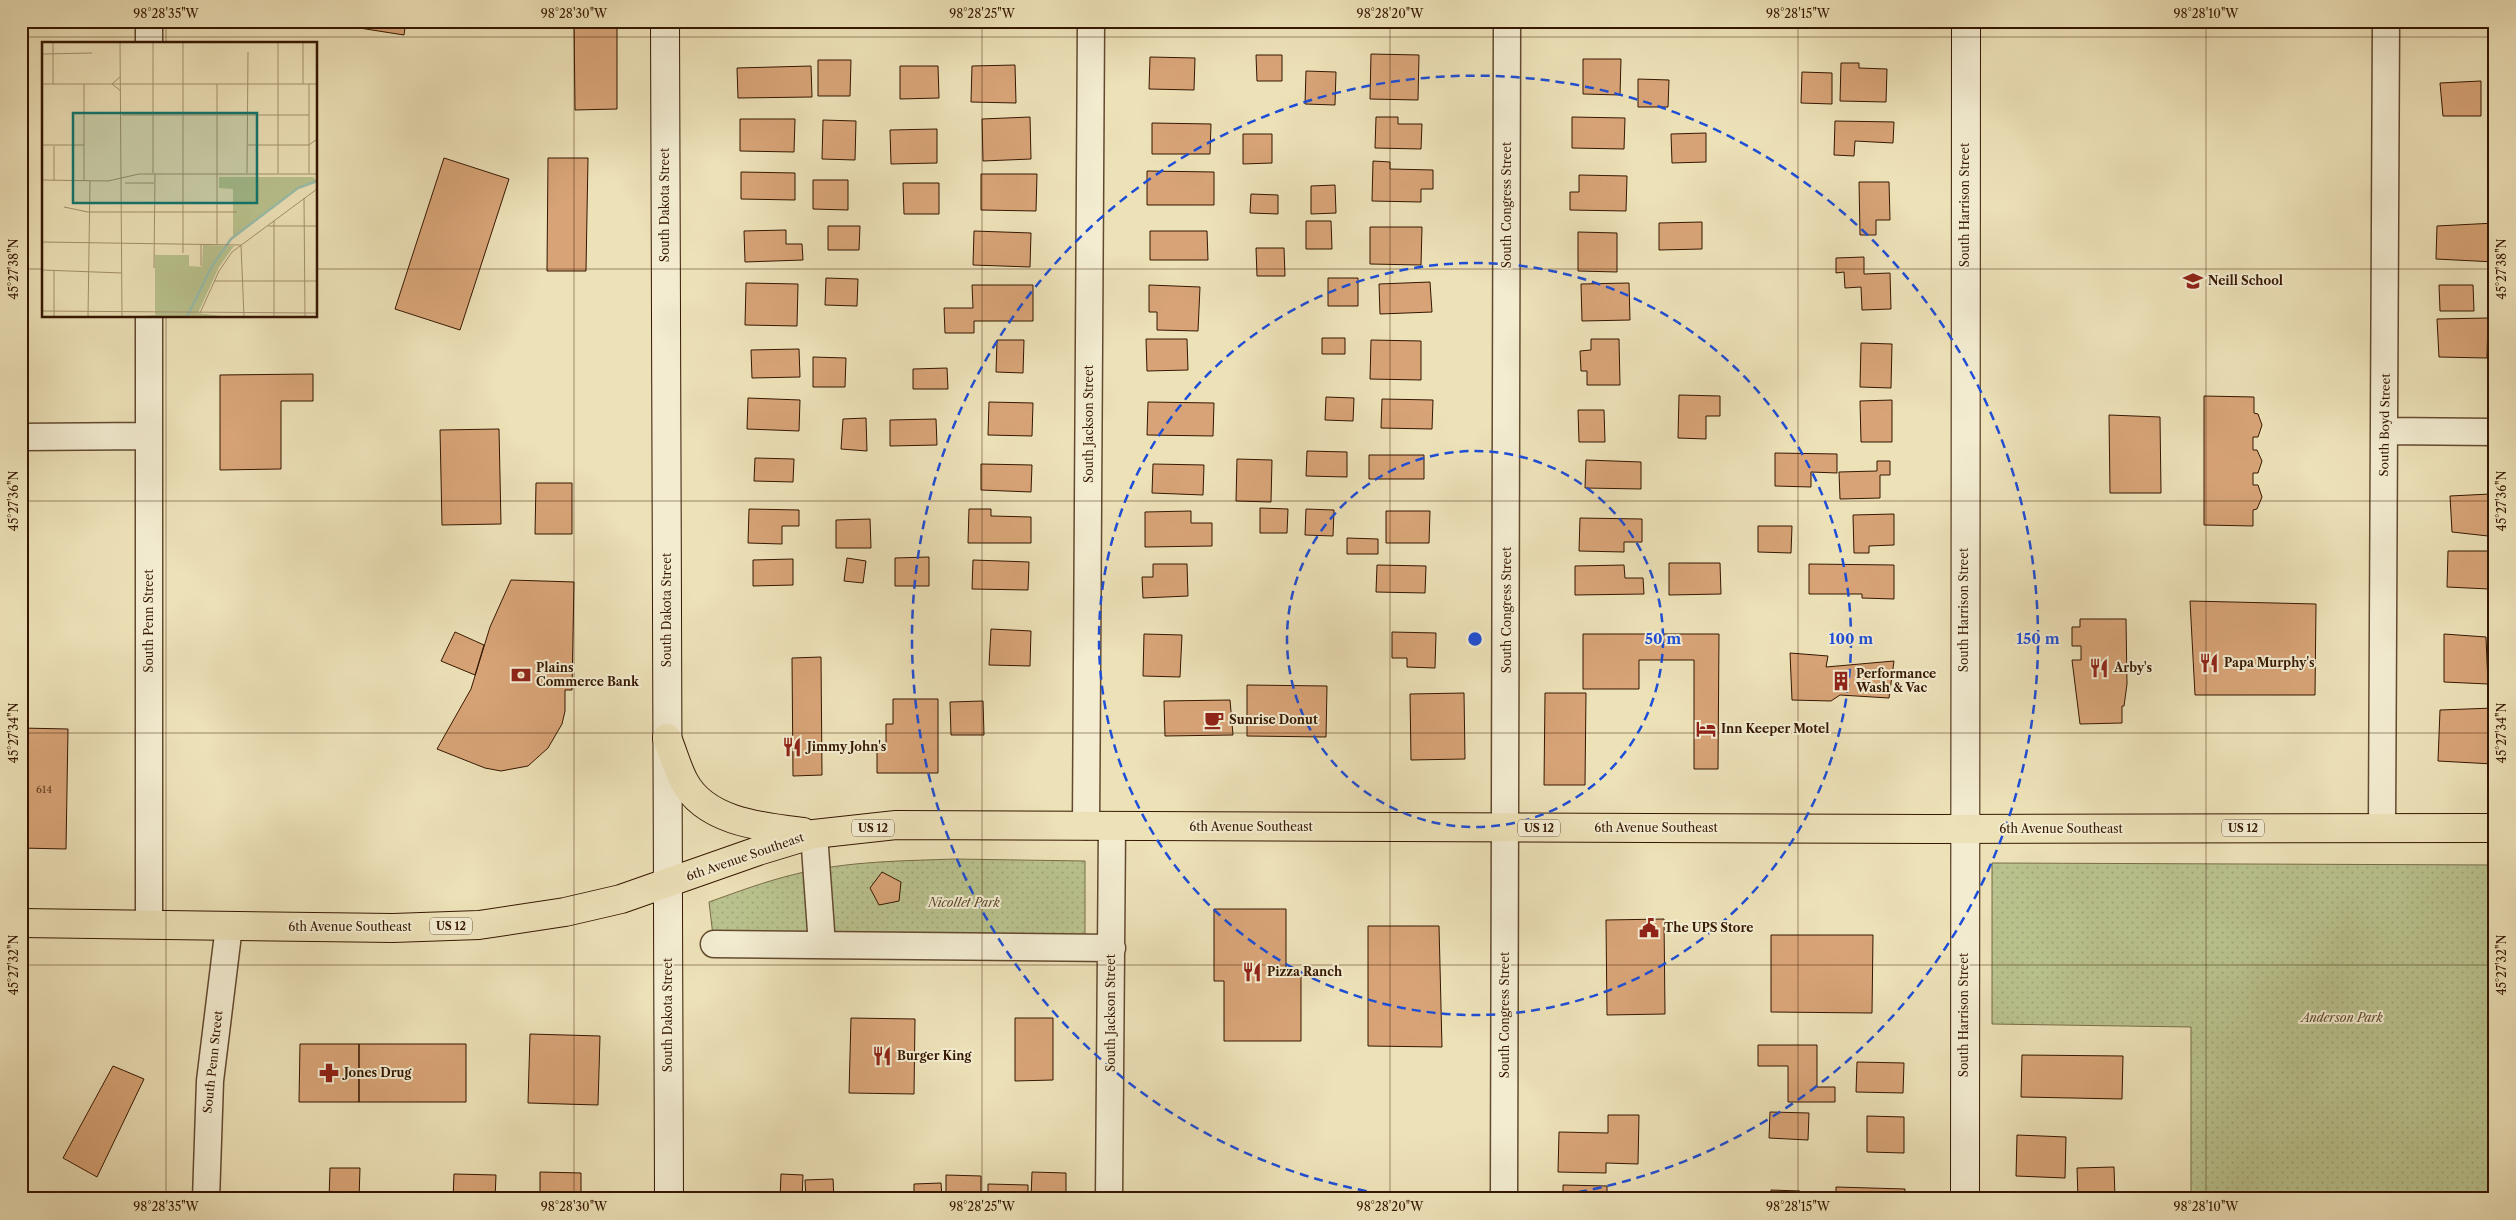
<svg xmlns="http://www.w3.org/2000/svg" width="2516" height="1220" font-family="'Libre Caslon Text',serif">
	<defs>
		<pattern id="grass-dots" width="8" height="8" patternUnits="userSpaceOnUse" patternTransform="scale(1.25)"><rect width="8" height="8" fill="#b9c28e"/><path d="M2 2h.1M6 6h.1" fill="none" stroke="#a0a679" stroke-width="1.8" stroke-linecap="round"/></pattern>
	</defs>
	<rect width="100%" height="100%" fill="#ede1b8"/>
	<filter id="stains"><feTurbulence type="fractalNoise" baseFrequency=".004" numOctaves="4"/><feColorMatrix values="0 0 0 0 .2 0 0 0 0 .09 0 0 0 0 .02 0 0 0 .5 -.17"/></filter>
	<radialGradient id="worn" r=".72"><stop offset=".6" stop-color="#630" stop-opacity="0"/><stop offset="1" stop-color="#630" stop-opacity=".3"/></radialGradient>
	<path fill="url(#grass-dots)" stroke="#776c48" d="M955 859 1085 861V948L714 944 709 902C737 892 766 881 796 874 847 861 902 861 955 859Z
		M1992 863 2495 865V1199H2191V1027L1992 1024Z"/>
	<path fill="#d8a477" stroke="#351701" d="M315 21H406L404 35Z
		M574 21H617V109L575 110Z
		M1371 54 1419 55 1418 100 1370 99Z
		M1256 55H1282V81H1257Z
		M1150 57 1195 58 1194 90 1149 89Z
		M1583 59H1621L1620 95 1583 94Z
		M818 60H851L850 96H818Z
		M1841 63H1859V68L1887 69 1886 102 1840 101Z
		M1015 65 1016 103 971 102 972 66Z
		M811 66 812 97 738 98 737 68Z
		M900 66H938L939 98 900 99Z
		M1306 71 1336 72 1335 105 1305 104Z
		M1802 72 1832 73V104L1801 103Z
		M1638 79 1669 80 1668 107H1638Z
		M2481 81V116H2443L2440 83Z
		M1030 117 1031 159 983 161 982 119Z
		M1376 117H1398V124H1422L1421 149 1375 148Z
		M1572 117 1625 118 1624 149 1572 148Z
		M740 119H795L794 152 740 151Z
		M823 120 856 121 855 160 822 159Z
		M1835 121 1894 122 1893 143 1855 141 1854 156 1834 155Z
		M1152 123 1211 124 1210 154H1152Z
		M937 129V163L891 164 890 130Z
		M1706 133V162L1672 163 1671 134Z
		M1243 134H1272V163L1243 164Z
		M444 158 509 179 460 330 395 309Z
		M548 158H588L586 271H547Z
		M1373 161 1390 162V169L1433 170V189H1421V202L1372 201Z
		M1147 171 1214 172V205H1147Z
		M741 172 795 173V200L741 199Z
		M981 174H1037L1036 211 981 210Z
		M1579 175 1627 176 1626 211 1570 210V192H1579Z
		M813 180H848V210L813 209Z
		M1859 182H1889L1890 220H1876V235H1860Z
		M903 183H939V214H904Z
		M1335 185 1336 213 1311 214V186Z
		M1251 194 1278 195V214L1250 213Z
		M1306 221H1331L1332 249H1306Z
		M1702 222V249L1659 250V223Z
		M2495 223V262L2436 259 2437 226Z
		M828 226H860L859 250H828Z
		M1370 227H1422L1421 265 1370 264Z
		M786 230V244H802L803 260 745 262 744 231Z
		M974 231 1031 233 1030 267 973 265Z
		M1150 231H1207L1208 260H1150Z
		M1578 232 1617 233V272L1578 271Z
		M1256 248H1284L1285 276H1257Z
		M1864 257V274L1890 273 1891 309 1862 310 1861 287 1845 288 1844 272 1836 273V258Z
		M826 278 858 279 857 306 825 305Z
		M1328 278H1358V306H1328Z
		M1430 282 1432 312 1380 314 1379 284Z
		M746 283 798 284 797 326 745 325Z
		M1629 283 1630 320 1582 321 1581 284Z
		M972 285H1033V321H974V333H945L944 308H973Z
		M1149 285 1200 287 1198 331 1157 330V312H1149Z
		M2439 285H2473L2474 311H2440Z
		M2488 318 2487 358 2439 357 2437 319Z
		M1322 338H1345V354H1322Z
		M1146 339H1187L1188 370 1147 371Z
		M1591 339H1619L1620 385H1587V371H1581L1580 351 1591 350Z
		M997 340H1024L1023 373 996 372Z
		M1371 340 1421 341V380L1370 379Z
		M1861 343 1892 344 1891 388 1860 387Z
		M799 349 800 377 752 378 751 350Z
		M813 357 846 358 845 387H813Z
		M947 368 948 389H913V369Z
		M313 374V401H281V469L220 470V375Z
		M1679 395 1720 396V416H1706V439L1678 438Z
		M2204 396 2254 397V413L2258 414 2262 425 2258 437H2253V450H2257L2262 461 2258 473H2253V485H2258L2262 497 2257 509 2253 510V526L2204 525Z
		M1326 397 1354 398 1353 421 1325 420Z
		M748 398 800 400 799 431 747 429Z
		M1382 399 1433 400 1432 429 1381 428Z
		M1892 400V442H1861L1860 401Z
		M989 402 1033 403 1032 436 988 435Z
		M1148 402 1214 403 1213 436 1147 435Z
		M1578 410H1604L1605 442H1579Z
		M2109 415 2160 417 2161 493H2110Z
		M866 418 867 451 841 449 843 419Z
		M936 419 937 445 890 446V420Z
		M499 429 501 524 442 525 440 430Z
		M1307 451 1347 452V477L1306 476Z
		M1775 453 1837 454V473L1811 472V487L1775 486Z
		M1369 455H1424V479H1369Z
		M755 458 794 459 793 482 754 481Z
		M1237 459 1272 460 1271 502 1236 501Z
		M1586 460 1641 462V489L1585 488Z
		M1877 461H1890V475H1880V498L1840 499 1839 472 1877 471Z
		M981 464 1032 465 1031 492 981 490Z
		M1153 464 1204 465 1203 495 1152 493Z
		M536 483H572V534H535Z
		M2490 494 2488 536 2452 532 2450 496Z
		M1260 508 1288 509 1287 533H1260Z
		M749 509 799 510V526H782V544L748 543Z
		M969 509H991V516L1031 517V543H968Z
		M1306 509 1334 510 1333 536 1305 535Z
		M1191 511V523H1212V546L1145 547V512Z
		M1386 511H1430L1429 543H1386Z
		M1894 514V545L1869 546V553H1854L1853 515Z
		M1580 518 1642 519V542H1624V552L1579 551Z
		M870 519 871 548H836V520Z
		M1758 526H1792L1791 553 1758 552Z
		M1347 538 1378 539V554H1347Z
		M2448 551H2490L2489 589 2447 587Z
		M929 557V586H895V558Z
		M847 558 866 561 863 583 844 581Z
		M793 559V585L753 586V560Z
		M973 560 1029 562 1028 590 972 589Z
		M1669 563H1720L1721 594 1669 595Z
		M1153 564H1187L1188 596 1143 598 1142 577H1153Z
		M1809 564 1894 565V599L1862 598V594H1809Z
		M1377 565 1426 566 1425 593 1376 592Z
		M1624 565 1625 578H1643L1644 594 1575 595V566Z
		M511 580 574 582 572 690H565V711L562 724 548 748 528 766 501 771 485 768 437 749 471 689 490 627Z
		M2190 601 2316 604 2315 695H2195Z
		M2080 619H2126L2127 684 2124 706H2122V723L2080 724 2072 660H2081V646H2072V627H2080Z
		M991 629 1031 631 1030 666 989 665Z
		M455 632 484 645 475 675 441 661Z
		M1392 632 1436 633 1435 668 1407 667V658H1392Z
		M1144 634 1182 635 1180 677 1143 676Z
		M1583 634H1719L1718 769H1694V660H1639V689H1583Z
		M2444 634 2486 637 2488 684 2444 682Z
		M1790 653 1828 656 1826 667 1894 661 1889 698 1840 695 1831 701 1792 700Z
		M821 657 822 775 793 776 792 658Z
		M1247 685 1327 686 1326 737 1247 736Z
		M1464 693 1465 759 1411 760 1410 694Z
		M1545 693H1586L1585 785H1544Z
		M893 699H938V773H877V747H886V724H893Z
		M1230 700 1233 735 1165 736 1164 701Z
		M983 701 984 735H951L950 702Z
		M2494 708 2493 764 2438 761 2440 710Z
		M21 728 68 729 66 849 21 848Z
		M882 872 901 882 899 901 879 905 870 888Z
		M1214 909H1286V971H1301V1041H1224V981H1214Z
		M1664 919 1665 1014 1607 1015 1606 920Z
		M1368 926H1439L1442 1047 1368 1046Z
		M1771 935H1873L1872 1013 1771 1012Z
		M851 1018 915 1019 914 1094 849 1093Z
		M1015 1018H1053V1080L1015 1081Z
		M530 1034 600 1036 598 1105 528 1103Z
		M300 1044H359V1102H299Z
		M359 1044H466V1102H359Z
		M1758 1045H1817V1087H1835V1102H1788V1066H1758Z
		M2022 1055 2123 1056 2122 1099 2021 1097Z
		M1857 1062 1904 1063 1903 1093 1856 1092Z
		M113 1066 144 1079 97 1177 63 1158Z
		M1770 1112 1809 1113 1808 1140 1769 1138Z
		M1608 1115H1639L1638 1164 1606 1163V1173L1558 1172 1559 1132 1608 1133Z
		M1867 1116 1904 1117V1153L1867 1152Z
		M2017 1135 2066 1137 2065 1178 2016 1176Z
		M2114 1167 2115 1197 2078 1198 2077 1168Z
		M330 1168H360L359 1199H329Z
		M540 1172 581 1173V1199H540Z
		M1032 1172 1066 1173V1199H1031Z
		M454 1174 496 1175 495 1199H453Z
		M781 1174 803 1175 802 1199H780Z
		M946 1175 981 1176V1199H946Z
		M833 1179 834 1199H806L805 1180Z
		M941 1183 942 1198 914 1199V1184Z
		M988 1184 1028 1185V1199H988Z
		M1563 1185 1607 1186V1198L1637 1199H1563Z
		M1836 1187 1905 1189V1199H1836Z
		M1771 1190 1800 1191V1199H1771Z"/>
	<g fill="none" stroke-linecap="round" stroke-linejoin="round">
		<defs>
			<path id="street" d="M149 44V21
				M149 316V925
				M2385 431 2495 432
				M21 437 149 436
				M1086 826 1091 21
				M2382 828 2386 21
				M814 834 822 945
				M714 944 1112 948
				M206 1199 210 1081 229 926
				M1109 1199 1112 826
				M1504 1199 1507 21"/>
			<path id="secondary" d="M665 21 669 1199
				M1965 1199 1966 21"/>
			<path id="highway" d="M667 738C673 752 677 768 684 781 705 822 763 827 803 832
				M21 923 393 928 479 925 565 912 621 899 758 851 814 834 896 825 1932 829 2495 828"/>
		</defs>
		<use href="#street" stroke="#634a2f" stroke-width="29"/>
		<use href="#secondary" stroke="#351701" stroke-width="30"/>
		<use href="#highway" stroke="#351701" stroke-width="30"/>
		<use href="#street" stroke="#f3ecd1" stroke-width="26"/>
		<use href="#secondary" stroke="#f3ecd1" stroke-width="28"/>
		<use href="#highway" stroke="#ede1b8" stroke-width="28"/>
	</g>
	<path fill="none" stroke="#351701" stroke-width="1" stroke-opacity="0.45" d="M166 21V44M574 21V1199M982 21V1199M1390 21V1199M1798 21V1199M2206 21V1199M21 37H2495M21 269H44M316 269H2495M166 316V1199M21 501H2495M21 733H2495M21 965H2495M21 1197H2495"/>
	<g fill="none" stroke="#1d4ed8" stroke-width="2.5" stroke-dasharray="9 6">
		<circle cx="1475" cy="639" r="188"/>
		<circle cx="1475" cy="639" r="376"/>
		<path d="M1411 1198A563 563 0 1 1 1539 1198"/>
	</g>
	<defs>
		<symbol id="school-bare" viewBox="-9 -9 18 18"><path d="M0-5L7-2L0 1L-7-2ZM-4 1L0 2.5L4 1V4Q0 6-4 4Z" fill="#8f2418" stroke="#f3ecd1" stroke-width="2.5" paint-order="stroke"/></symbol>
		<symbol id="restaurant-bare" viewBox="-9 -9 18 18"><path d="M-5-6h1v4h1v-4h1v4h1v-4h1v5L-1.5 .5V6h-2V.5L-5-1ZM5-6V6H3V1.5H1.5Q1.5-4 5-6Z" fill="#8f2418" stroke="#f3ecd1" stroke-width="2.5" paint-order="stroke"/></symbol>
		<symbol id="bank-bare" viewBox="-9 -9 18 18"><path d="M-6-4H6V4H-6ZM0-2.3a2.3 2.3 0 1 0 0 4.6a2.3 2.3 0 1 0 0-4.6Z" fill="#8f2418" stroke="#f3ecd1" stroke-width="2.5" paint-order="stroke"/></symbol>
		<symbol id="building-bare" viewBox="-9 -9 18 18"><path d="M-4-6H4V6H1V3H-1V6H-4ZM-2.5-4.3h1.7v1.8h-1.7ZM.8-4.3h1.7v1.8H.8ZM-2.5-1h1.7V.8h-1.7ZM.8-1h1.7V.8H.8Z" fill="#8f2418" stroke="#f3ecd1" stroke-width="2.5" paint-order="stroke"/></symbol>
		<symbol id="cafe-bare" viewBox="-9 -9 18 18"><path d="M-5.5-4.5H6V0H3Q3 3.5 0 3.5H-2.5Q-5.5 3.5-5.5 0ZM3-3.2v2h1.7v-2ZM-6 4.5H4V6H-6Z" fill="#8f2418" stroke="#f3ecd1" stroke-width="2.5" paint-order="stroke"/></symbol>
		<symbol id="hotel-bare" viewBox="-9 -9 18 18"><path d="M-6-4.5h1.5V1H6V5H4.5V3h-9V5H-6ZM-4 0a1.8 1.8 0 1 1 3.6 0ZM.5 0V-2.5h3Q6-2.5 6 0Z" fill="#8f2418" stroke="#f3ecd1" stroke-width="2.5" paint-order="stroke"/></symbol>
		<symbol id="civic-bare" viewBox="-9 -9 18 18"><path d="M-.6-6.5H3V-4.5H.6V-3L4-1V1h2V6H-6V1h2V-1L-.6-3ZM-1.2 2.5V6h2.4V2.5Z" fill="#8f2418" stroke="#f3ecd1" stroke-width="2.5" paint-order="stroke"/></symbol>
		<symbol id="pharmacy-bare" viewBox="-9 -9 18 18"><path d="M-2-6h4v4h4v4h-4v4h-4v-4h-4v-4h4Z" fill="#8f2418" stroke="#f3ecd1" stroke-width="2.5" paint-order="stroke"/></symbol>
	</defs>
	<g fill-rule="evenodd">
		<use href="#school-bare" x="2179" y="267" width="28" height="28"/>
		<use href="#restaurant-bare" x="2195" y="649" width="28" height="28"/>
		<use href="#restaurant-bare" x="2085" y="654" width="28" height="28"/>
		<use href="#bank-bare" x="507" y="661" width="28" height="28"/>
		<use href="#building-bare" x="1827" y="667" width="28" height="28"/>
		<use href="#cafe-bare" x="1200" y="706" width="28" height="28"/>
		<use href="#hotel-bare" x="1692" y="715" width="28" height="28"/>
		<use href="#restaurant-bare" x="778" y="733" width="28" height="28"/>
		<use href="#civic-bare" x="1635" y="914" width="28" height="28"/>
		<use href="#restaurant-bare" x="1238" y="958" width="28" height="28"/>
		<use href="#restaurant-bare" x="868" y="1042" width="28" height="28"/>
		<use href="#pharmacy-bare" x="315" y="1059" width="28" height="28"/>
	</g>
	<g text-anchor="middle" stroke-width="4" stroke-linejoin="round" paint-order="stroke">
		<g font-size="10" fill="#5e3a1e">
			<text x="44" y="793">614</text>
		</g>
		<g fill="#f3ecd1" stroke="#6e573f" stroke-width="1">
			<rect x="852" y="819.5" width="42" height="17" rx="4"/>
			<rect x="1518" y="819.5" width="42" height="17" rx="4"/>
			<rect x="2222" y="819.5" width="42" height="17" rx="4"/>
			<rect x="430" y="917.5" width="42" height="17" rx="4"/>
		</g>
		<g font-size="11" font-weight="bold" fill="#351701">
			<text x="873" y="832">US 12</text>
			<text x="1539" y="832">US 12</text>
			<text x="2243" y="832">US 12</text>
			<text x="451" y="930">US 12</text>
		</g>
		<g font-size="12" fill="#351701" stroke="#f3ecd1">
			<text transform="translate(665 205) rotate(-90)" y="4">South Dakota Street</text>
			<text transform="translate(1507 205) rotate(-90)" y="4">South Congress Street</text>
			<text transform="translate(1965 205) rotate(-90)" y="4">South Harrison Street</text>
			<text transform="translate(1089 424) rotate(-90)" y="4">South Jackson Street</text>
			<text transform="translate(2385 425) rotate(-89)" y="4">South Boyd Street</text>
			<text transform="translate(667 610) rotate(-90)" y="4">South Dakota Street</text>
			<text transform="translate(1507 610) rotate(-90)" y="4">South Congress Street</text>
			<text transform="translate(1964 610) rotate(-90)" y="4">South Harrison Street</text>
			<text transform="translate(149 621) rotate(-90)" y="4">South Penn Street</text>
			<text x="1251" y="831">6th Avenue Southeast</text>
			<text x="1656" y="832">6th Avenue Southeast</text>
			<text x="2061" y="833">6th Avenue Southeast</text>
			<text transform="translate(745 857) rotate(-19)" y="4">6th Avenue Southeast</text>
			<text x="350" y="931">6th Avenue Southeast</text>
			<text transform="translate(1111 1013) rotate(-90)" y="4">South Jackson Street</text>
			<text transform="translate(668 1015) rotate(-90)" y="4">South Dakota Street</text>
			<text transform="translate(1505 1015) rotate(-90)" y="4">South Congress Street</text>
			<text transform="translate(1964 1015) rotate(-90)" y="4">South Harrison Street</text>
			<text transform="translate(213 1062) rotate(-84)" y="4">South Penn Street</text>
		</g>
		<g font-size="12" font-weight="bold" fill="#351701" stroke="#f3ecd1" text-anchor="start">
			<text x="2208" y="285">Neill School</text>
			<text x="2224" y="667">Papa Murphy's</text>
			<text x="536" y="672">Plains<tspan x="536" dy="14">Commerce Bank</tspan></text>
			<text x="2114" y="672">Arby's</text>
			<text x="1856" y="678">Performance<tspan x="1856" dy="14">Wash &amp; Vac</tspan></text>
			<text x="1229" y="724">Sunrise Donut</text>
			<text x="1721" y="733">Inn Keeper Motel</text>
			<text x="807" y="751">Jimmy John's</text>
			<text x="1664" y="932">The UPS Store</text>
			<text x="1267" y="976">Pizza Ranch</text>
			<text x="897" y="1060">Burger King</text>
			<text x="344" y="1077">Jones Drug</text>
		</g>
		<g font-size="12" font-style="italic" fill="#5d4a2b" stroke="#f3ecd1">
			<text x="964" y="907">Nicollet Park</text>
			<text x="2342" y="1022">Anderson Park</text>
		</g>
	</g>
	<g transform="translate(42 42)">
		<rect width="275" height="275" fill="#ede1b8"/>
		<path d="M177 135H271L275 139 256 146 191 195V147L177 146ZM161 203 192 204 177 225 156 271 186 275H82L113 273V213H147V224L160 225Z" fill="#b9c28e"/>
		<path d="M143 226H157L152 238H143Z" fill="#b9c28e"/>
		<path fill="none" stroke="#9abeab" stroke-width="2.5" d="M145 275 170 224 189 197 256 146 275 139"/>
		<path fill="none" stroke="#a3906f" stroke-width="1" d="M11 0V42M78 0 80 275M0 12 50 11M78 35 70 42 79 49M0 42H275M261 42V0M80 73H267M0 103H42M206 103H267L275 97M12 104V138M111 131V0M205 131 206 10M236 131V0M267 131V42M0 138 66 139 97 132H275M42 139V42M83 141H112M262 156 263 275M22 165 46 170H195M226 184H275M0 200 199 203 202 275M175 202V42M141 211V0M159 224V202M112 226 113 132M0 228 80 231M172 239H275M0 269 275 271M158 271 177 229 190 210 275 147M12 275V229M46 275 48 139M232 275V179"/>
		<path fill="#0f766e" fill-opacity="0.15" stroke="#0f766e" stroke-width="2.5" d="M31 71H215V161H31Z"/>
		<rect width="275" height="275" fill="none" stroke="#351701" stroke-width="2.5"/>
	</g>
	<circle cx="1475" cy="639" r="8" fill="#1d4ed8" stroke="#f3ecd1" stroke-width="2.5"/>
	<g font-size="15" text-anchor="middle" font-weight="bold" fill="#1d4ed8" stroke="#f3ecd1" stroke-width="4" stroke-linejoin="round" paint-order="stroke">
		<text x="1663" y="644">50 m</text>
		<text x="1851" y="644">100 m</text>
		<text x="2038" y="644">150 m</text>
	</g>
	<rect width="2516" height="1220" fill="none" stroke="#ede1b8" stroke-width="55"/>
	<rect x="28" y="28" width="2460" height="1164" fill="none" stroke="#351701" stroke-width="2"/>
	<g font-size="12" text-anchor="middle" fill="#351701">
		<text x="166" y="18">98°28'35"W</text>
		<text x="574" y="18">98°28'30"W</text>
		<text x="982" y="18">98°28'25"W</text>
		<text x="1390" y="18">98°28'20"W</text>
		<text x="1798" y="18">98°28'15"W</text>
		<text x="2206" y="18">98°28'10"W</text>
		<text transform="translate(14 269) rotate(-90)" y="4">45°27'38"N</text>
		<text transform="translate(2502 269) rotate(-90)" y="4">45°27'38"N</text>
		<text transform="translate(14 501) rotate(-90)" y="4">45°27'36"N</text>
		<text transform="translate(2502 501) rotate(-90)" y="4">45°27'36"N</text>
		<text transform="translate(14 733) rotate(-90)" y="4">45°27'34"N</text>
		<text transform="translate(2502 733) rotate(-90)" y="4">45°27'34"N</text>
		<text transform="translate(14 965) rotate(-90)" y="4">45°27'32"N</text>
		<text transform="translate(2502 965) rotate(-90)" y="4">45°27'32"N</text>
		<text x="166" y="1211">98°28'35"W</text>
		<text x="574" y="1211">98°28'30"W</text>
		<text x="982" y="1211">98°28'25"W</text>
		<text x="1390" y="1211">98°28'20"W</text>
		<text x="1798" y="1211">98°28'15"W</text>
		<text x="2206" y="1211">98°28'10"W</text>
	</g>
	<rect width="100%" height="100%" filter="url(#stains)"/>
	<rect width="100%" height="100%" fill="url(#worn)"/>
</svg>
